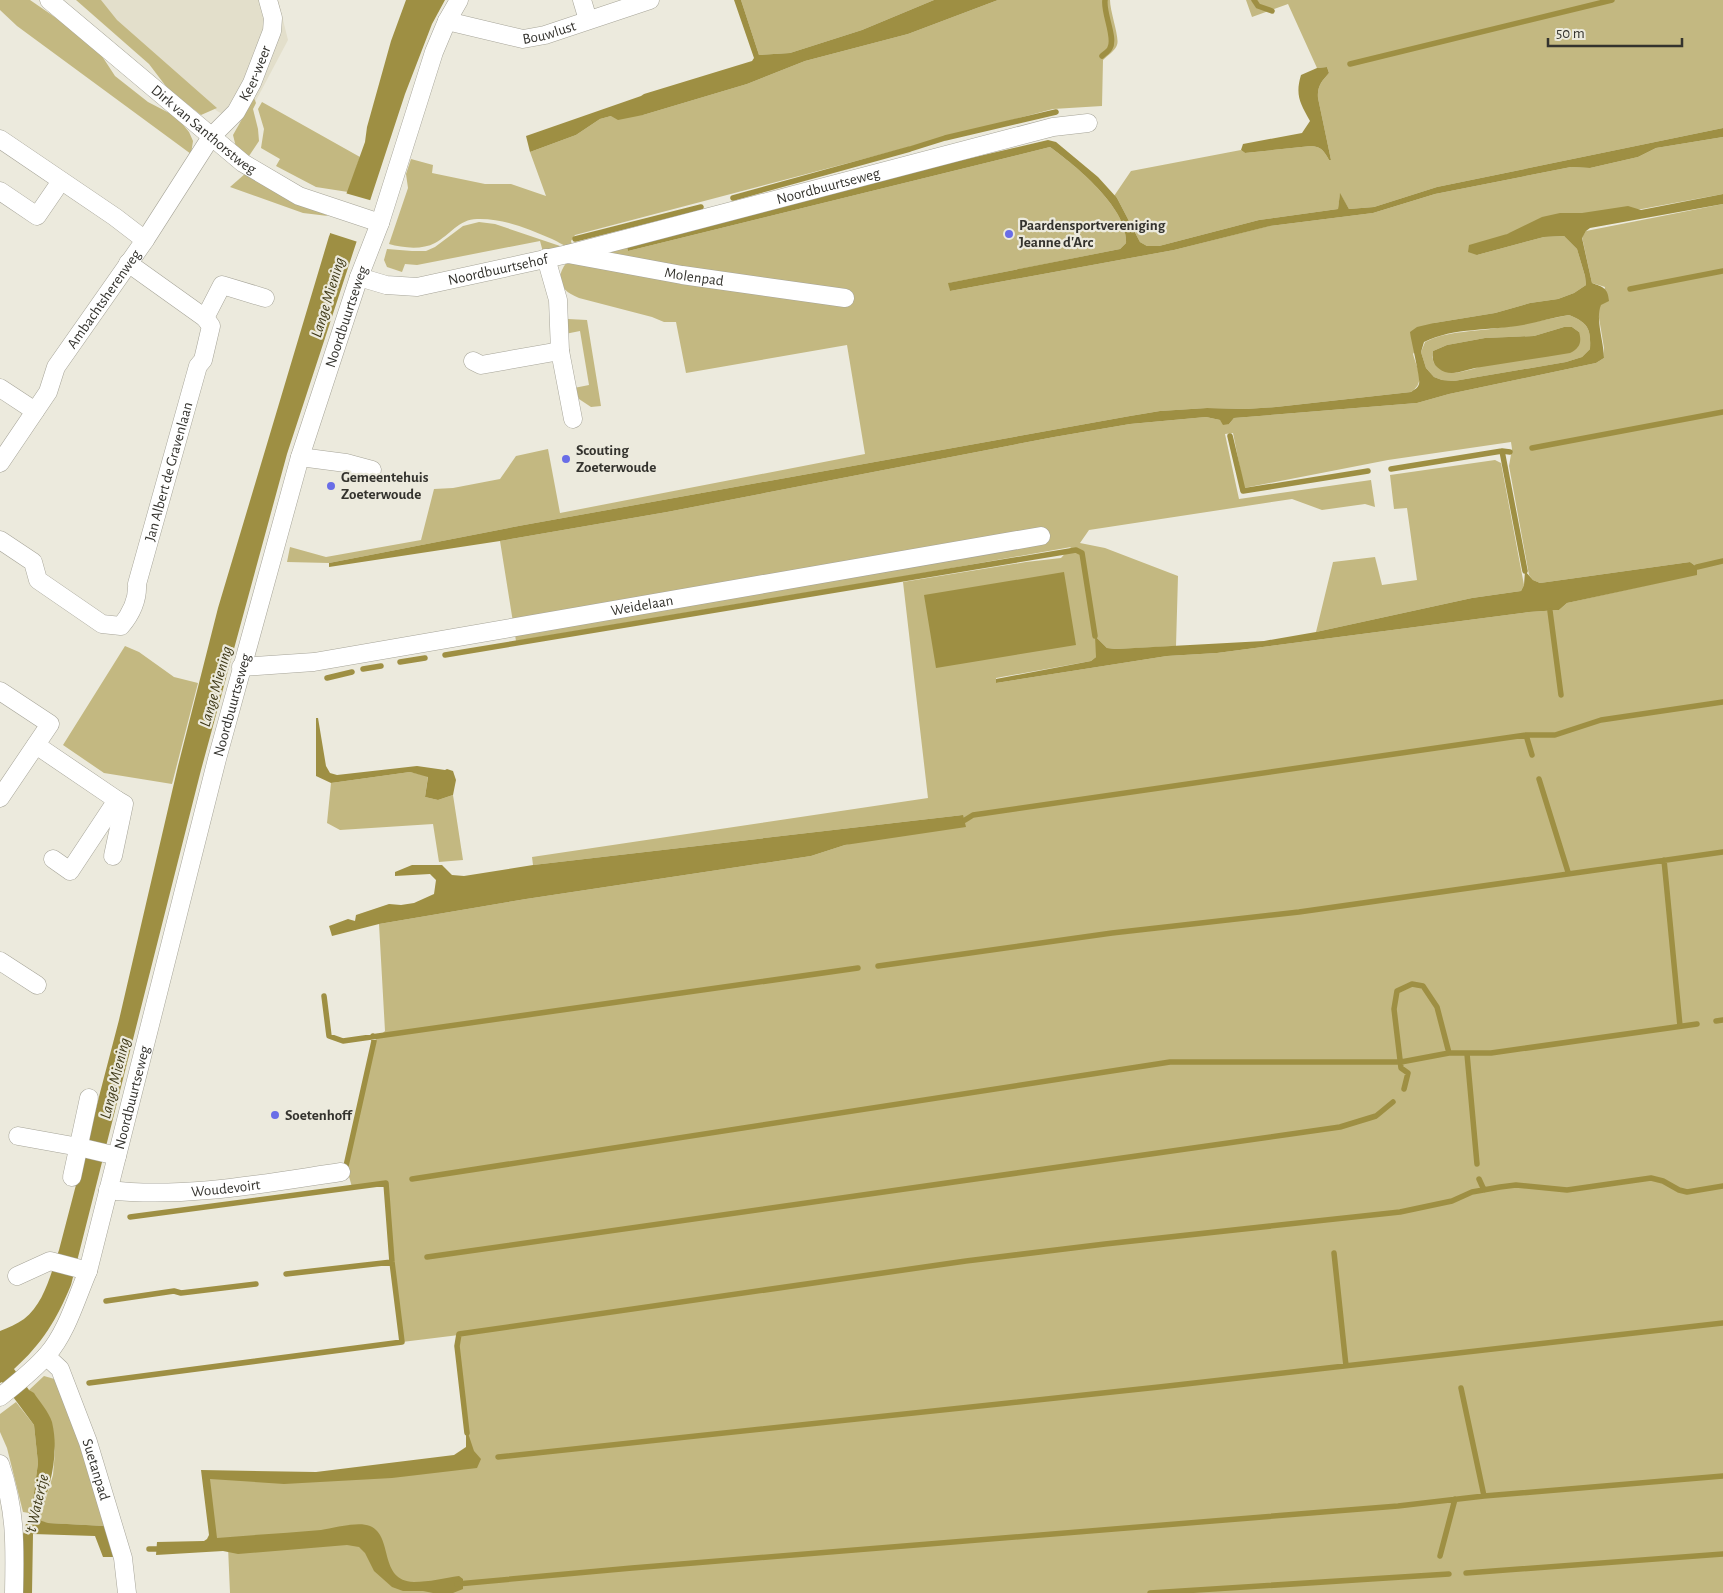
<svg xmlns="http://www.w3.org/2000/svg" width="1723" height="1593" font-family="'Alegreya Sans',sans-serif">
	<rect width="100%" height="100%" fill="#eceadd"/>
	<path fill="#e3dfcb" d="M87 0H278L288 40 243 125 217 111Z"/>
	<path fill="#c3b881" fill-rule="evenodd" d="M0 0H30L62 22 100 53 115 76 148 102 177 117 189 132 193 141 191 154 17 26 0 10Z
		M76 0H101L117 20 217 108 201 115 168 89 149 64Z
		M741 0H934L862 30 790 53 759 55Z
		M998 0H1110C1110 12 1120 38 1117 45 1115 51 1107 56 1103 60L1102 106 1053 109 575 235 571 241 573 248C565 247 559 242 552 239 528 229 503 218 477 219 459 219 450 235 435 243 422 250 403 248 389 244L408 188 406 174 411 159 433 165 432 173 485 184H511L546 196 530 152 576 135 600 119 611 116 643 115 747 84 805 61 908 34Z
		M1246 0H1723V128L1437 187 1374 207 1349 209 1340 194 1338 209 1259 220 1159 246H1147L1140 242 1117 198 1114 196 1131 171 1241 150 1245 153 1311 146C1322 147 1324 151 1329 160H1331L1318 98C1317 86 1322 81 1329 73L1327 67 1317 68 1288 4 1252 17Z
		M254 98 256 103 253 109 258 129 259 141 249 156 236 147 233 135Z
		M262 102 360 157 348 192 316 187 276 166 280 159 261 148 264 129 258 109Z
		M1723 137V194L1507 234 1477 255 1544 237 1564 236 1577 249 1585 276 1586 285 1574 293 1558 299 1530 303 1495 313 1434 323 1413 354C1417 369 1426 382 1411 392L1276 407 1246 409 1207 408 1160 411 1130 416 524 525 329 563 287 562 290 547 326 557 421 540 434 489 453 488 500 479 516 456 548 449 560 513 865 454 847 345 686 373 676 322H664L652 317 579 298C560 291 554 278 567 262L626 244 628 251 1050 147C1076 166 1128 208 1126 243L1120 249 949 283 950 291 1174 250 1269 226 1373 213 1435 194 1571 167 1590 168 1638 157 1656 148Z
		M246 173 328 216 303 213 230 187Z
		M1723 204V1593H230L228 1547 213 1545 206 1475 278 1479 470 1460 457 1346 459 1335 402 1342 392 1262 386 1183 352 1187 346 1166 374 1041 385 1031 379 924 526 899 811 856 845 845 963 815 533 865 532 857 928 798 903 582 1026 562 1061 558 1071 547 901 577 516 641 500 541 667 512 1054 437 1130 424 1206 417 1220 420 1229 424 1234 418 1417 403 1449 394 1596 363 1604 358V348L1598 312 1605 287 1592 283 1582 237 1586 231ZM1233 433 1244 488 1388 460 1511 442 1512 449 1509 466 1529 575 1533 580 1540 583 1690 562 1697 567V574L1567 603 1559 610 1529 612 1217 653 1167 656 996 683V678L1091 661 1096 657V637L1107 648 1116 649 1176 646 1178 576 1105 548 1080 543 1089 530 1292 499 1322 510 1365 504 1375 507 1371 480 1239 499 1225 434Z
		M479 222 495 224 560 246 562 249 543 252 540 241 417 265 405 264 402 272 387 267 384 260 387 249 412 251H426L435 247 463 226Z
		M1569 315C1588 323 1591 328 1590 349L1582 357 1566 362 1454 381 1442 380 1434 377 1426 368 1421 352 1425 342C1449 330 1477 332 1504 327 1526 324 1547 319 1569 315ZM1564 327H1572L1579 332 1473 369 1456 373 1434 363 1432 357 1433 351 1447 345 1485 338 1534 336Z
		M568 319 587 320 601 406 591 407 579 399 574 388 589 385 580 331 565 334 564 325Z
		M1495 460 1501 463 1524 585 1521 591 1472 598 1316 632 1333 562 1375 557 1382 585 1417 580 1407 508 1394 509 1390 475Z
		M125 646 139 652 174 677 198 683 172 784 104 773 63 745Z
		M410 772 428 776 425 797 438 800 453 795 463 860 439 862 433 824 340 830 327 823 331 783Z
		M44 1376 58 1380 77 1433 105 1526 47 1523 39 1521 53 1475 55 1451 51 1421 29 1390Z
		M16 1402 34 1425 38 1463 33 1500 29 1513 23 1512 7 1448 0 1432V1414Z"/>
	<path fill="#9e8f43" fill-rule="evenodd" d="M406 0H445L432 24 405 94 287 454 201 770 71 1285C57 1319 42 1344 14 1369L29 1390 34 1393C39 1401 49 1412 52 1422 60 1456 49 1488 39 1520L48 1523 105 1526 114 1557H103L95 1536 33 1534 32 1593H20L21 1541 33 1500 38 1463 34 1425 2 1382 0 1383V1331C8 1328 17 1324 24 1319 44 1304 51 1273 59 1250L119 1020 178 766 218 608 330 233 347 192 365 142 367 127 391 41Z
		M734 0H741L759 55 790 53 862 30 934 0H998L908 34 805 61 747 84 643 115 618 120 611 116 600 119 576 135 530 152 526 136 641 96 644 94 752 61 754 58Z
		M1327 67 1329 73C1322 81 1317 86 1318 98L1331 160H1329C1324 151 1322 147 1311 146L1245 153 1241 150 1243 144 1302 133 1310 121C1300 103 1295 95 1301 75L1317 68Z
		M1723 128V137L1656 148 1638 157 1590 168 1571 167 1435 194 1373 213 1270 226 1174 250 950 291 948 283 1120 249 1126 243C1128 208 1076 166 1050 147L628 251 626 244 915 171 1048 140 1056 142 1098 177 1117 198 1140 242 1147 246H1159L1259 220 1338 209 1340 193 1349 209 1374 207 1437 187Z
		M1723 194V204L1590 228 1586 231 1582 238 1592 283C1603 287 1608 288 1609 301L1601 305C1595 319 1604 342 1604 358L1596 363 1449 394 1417 403 1234 418 1229 424 1223 425 1220 420 1206 417 1130 424 1054 437 667 512 500 541 329 567V563L524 525 1130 416 1160 411 1207 408 1246 409 1276 407 1411 392C1415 389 1418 388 1419 384 1421 380 1411 341 1410 332L1417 327 1434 323 1495 313 1530 303 1558 299 1574 293 1586 285 1585 276 1577 249 1564 236 1544 237 1477 255 1468 252 1469 245 1507 234 1542 217 1560 213H1582L1628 206 1641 210ZM1569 315C1588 323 1591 328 1590 349L1582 357 1566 362 1454 381 1442 380 1434 377 1426 368 1421 352 1424 342C1454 327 1491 331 1523 325 1539 322 1554 317 1569 315Z
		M1564 327H1572L1579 332C1582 342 1580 348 1570 353 1539 358 1507 363 1475 368 1465 370 1455 375 1445 372 1435 368 1431 361 1433 351L1447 345 1485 338 1534 336Z
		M1690 562 1697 567V575L1567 603 1559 610 1529 612 1217 653 1167 656 996 683V679L1091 661 1096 657 1095 636 1107 648 1116 649 1264 641 1316 632 1472 598 1521 591 1524 585 1525 571 1533 580 1540 583Z
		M1064 572 1076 645 936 668 924 595Z
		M316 718H318L326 766 330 773 337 775 417 766 445 770 447 769 453 771 456 780 453 795 438 800 425 797 428 777 410 772 331 783 316 776Z
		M963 815 966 827 845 845 811 856 526 899 379 924 332 936 329 926 348 919 355 921 356 915 389 904 401 905 414 903 434 894 436 880 430 874 395 876V872L412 865H442L452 875 464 876 533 865Z
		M466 1427 474 1451 481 1459 477 1468 392 1478 284 1484 210 1479 217 1538C252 1535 286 1533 321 1530 334 1528 358 1521 370 1526 394 1536 378 1581 414 1582 429 1582 445 1578 459 1576L463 1579V1589L453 1593H433L423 1591H403L392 1587 374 1571 365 1553 359 1547 347 1545 238 1554 223 1551 156 1555 157 1542 204 1541 207 1539 209 1535 201 1470 316 1472 454 1455 466 1447Z"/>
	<path fill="#eceadd" d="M345 193 373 201 358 242 330 233 329 236 327 235Z"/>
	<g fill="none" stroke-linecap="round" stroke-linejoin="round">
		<path stroke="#9e8f43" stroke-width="5.5" d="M1254 0 1258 6 1272 11
			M1102 56C1104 54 1109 51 1110 48 1116 38 1103 13 1105 0
			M1350 64 1612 0
			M733 198 910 149 945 138 1056 112
			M575 239 701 207
			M1630 289 1723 271
			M1230 436 1243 491 1368 471
			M1532 448 1723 412
			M1502 451 1525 571
			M1391 469 1502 451 1510 452
			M1697 567 1723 561
			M1550 611 1561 695
			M445 655 1076 550 1082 553 1095 636
			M400 662 425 658
			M363 669 381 666
			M327 678 352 672
			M1526 735 1532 755
			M1539 779 1568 872
			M965 820 973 815 1526 735H1555L1601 720 1723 702
			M1664 860 1680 1026
			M878 966 1112 933 1299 912 1723 852
			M324 996 329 1036 343 1041 858 968
			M1716 1021 1723 1020
			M1467 1054 1477 1164
			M1404 1089 1408 1073 1401 1068 1394 1009 1397 991 1412 984 1423 986 1437 1007 1449 1053
			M346 1166 374 1041 373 1036
			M412 1179 1170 1062H1401L1449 1053H1491L1697 1024
			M1479 1179 1484 1190
			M1334 1253 1346 1366
			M427 1257 1340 1127 1376 1116 1393 1102
			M286 1274 392 1262
			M106 1301 174 1291 181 1293 256 1284
			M89 1383 402 1342 392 1262 386 1183 130 1217
			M1461 1388 1484 1496
			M467 1433 457 1346 459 1334 966 1261 1105 1244 1400 1212 1452 1201 1472 1192 1500 1187 1516 1185 1567 1190 1651 1178 1663 1181 1679 1190 1687 1192 1723 1186
			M498 1457 1159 1387 1723 1323
			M149 1549H163
			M1440 1556 1455 1499
			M1466 1573 1723 1554
			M457 1584 632 1568 1398 1506 1484 1496 1723 1476
			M1150 1593 1449 1574"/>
		<defs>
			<g id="minor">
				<path id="s1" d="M49 0 243 163 299 196 380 223"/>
				<path d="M582 0 588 20"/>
				<path id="s2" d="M447 21 523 39 545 35 650 0"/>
				<path d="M0 139 115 217 145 240"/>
				<path d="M0 191 37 216 61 181"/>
				<path id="s3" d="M568 254 1053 127 1088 123"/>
				<path d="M546 258 558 300 560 351 573 419"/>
				<path id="s4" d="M359 277 386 285 417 287 568 254 682 275 845 298"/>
				<path d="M205 318 222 285 265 298"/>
				<path d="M473 361 481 365 560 351"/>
				<path d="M0 388 35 411"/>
				<path d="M300 457 346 463 372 470"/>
				<path id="s5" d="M0 463 48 392 56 367 145 240 211 137 236 112 252 83 272 31 273 18 268 0"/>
				<path id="s6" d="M0 540 33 562 38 580 102 624 121 626C131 614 138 601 137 584L198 366 203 360 211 326 205 318 128 263"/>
				<path id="s7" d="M241 667 314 662 1041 536"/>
				<path d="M0 691 50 724 0 798"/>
				<path d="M36 745 117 800 70 871 53 859"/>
				<path d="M113 856 124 804 117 800"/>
				<path d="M0 961 37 985"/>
				<path d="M18 1136 79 1147 117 1156"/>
				<path d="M72 1177 89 1098"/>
				<path id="s8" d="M108 1190C184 1199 266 1183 341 1172"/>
				<path d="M17 1276 50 1261 88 1271"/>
				<path id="s9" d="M46 1356 60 1369 88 1442 123 1558 127 1593"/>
				<path id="s10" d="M0 1397C16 1384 33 1371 47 1355 67 1332 76 1299 88 1271L217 759 300 457 359 277 380 223 434 52 447 21 459 0"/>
				<path d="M0 1464C16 1510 15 1545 14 1593"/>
			</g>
		</defs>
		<use href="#minor" stroke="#a6a498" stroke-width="19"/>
		<use href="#minor" stroke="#fff" stroke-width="18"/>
	</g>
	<g fill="#696de7" stroke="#eceadd" stroke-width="2">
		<circle cx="1009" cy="234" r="5"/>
		<circle cx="566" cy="459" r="5"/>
		<circle cx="331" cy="486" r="5"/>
		<circle cx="275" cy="1115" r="5"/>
	</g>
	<g text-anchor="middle" stroke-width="4.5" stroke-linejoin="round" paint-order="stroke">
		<g font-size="15" fill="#34332e" stroke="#eceadd">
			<text dy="5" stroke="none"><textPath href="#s2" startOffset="105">Bouwlust</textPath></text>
			<text dy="5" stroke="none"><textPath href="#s5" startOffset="468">Keer-weer</textPath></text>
			<text dy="5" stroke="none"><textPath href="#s1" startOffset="202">Dirk van Santhorstweg</textPath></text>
			<text dy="5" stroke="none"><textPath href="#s3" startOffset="269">Noordbuurtseweg</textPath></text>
			<text dy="5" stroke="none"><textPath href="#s4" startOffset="142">Noordbuurtsehof</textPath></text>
			<text dy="5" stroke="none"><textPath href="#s4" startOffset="342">Molenpad</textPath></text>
			<text dy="5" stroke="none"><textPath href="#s5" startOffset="195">Ambachtsherenweg</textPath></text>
			<text dy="5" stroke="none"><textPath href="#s10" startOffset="1146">Noordbuurtseweg</textPath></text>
			<text dy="5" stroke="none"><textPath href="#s6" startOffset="318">Jan Albert de Gravenlaan</textPath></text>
			<text dy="5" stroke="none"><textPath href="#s7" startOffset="406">Weidelaan</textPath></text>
			<text dy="5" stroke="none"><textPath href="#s10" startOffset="741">Noordbuurtseweg</textPath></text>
			<text dy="5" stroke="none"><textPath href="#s10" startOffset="336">Noordbuurtseweg</textPath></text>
			<text dy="5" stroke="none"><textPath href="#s8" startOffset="118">Woudevoirt</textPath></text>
			<text dy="5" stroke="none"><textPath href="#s9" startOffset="126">Suetanpad</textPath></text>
		</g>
		<g font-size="15" font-weight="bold" fill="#34332e" stroke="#eceadd" text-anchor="start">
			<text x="1019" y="230">Paardensportvereniging<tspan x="1019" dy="17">Jeanne d'Arc</tspan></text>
			<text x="576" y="455">Scouting<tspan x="576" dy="17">Zoeterwoude</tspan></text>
			<text x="341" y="482">Gemeentehuis<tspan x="341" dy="17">Zoeterwoude</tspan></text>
			<text x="285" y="1120">Soetenhoff</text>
		</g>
		<g font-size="16" font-style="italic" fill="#3e3816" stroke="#eceadd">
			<text transform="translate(327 297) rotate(-73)" y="6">Lange Miening</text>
			<text transform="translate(215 686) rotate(-74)" y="6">Lange Miening</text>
			<text transform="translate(114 1078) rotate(-76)" y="6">Lange Miening</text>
			<text transform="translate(36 1504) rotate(-77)" y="6">'t Watertje</text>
		</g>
	</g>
	<path d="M1548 38v8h134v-8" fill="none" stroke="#34332e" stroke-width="2.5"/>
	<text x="1556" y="38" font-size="15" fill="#34332e" stroke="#eceadd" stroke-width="4" paint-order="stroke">50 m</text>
</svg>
